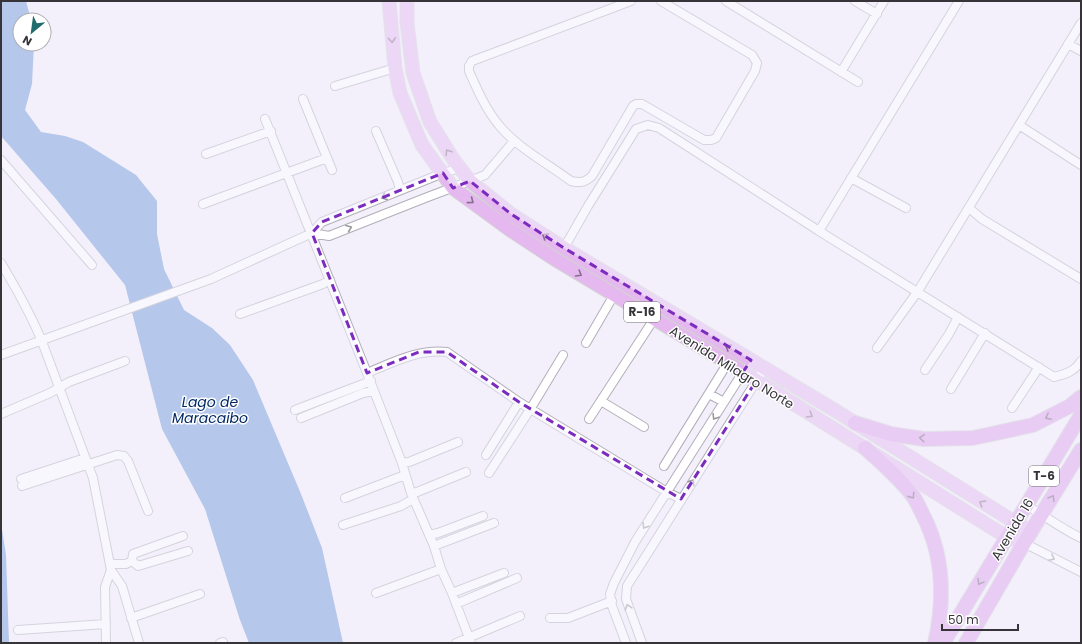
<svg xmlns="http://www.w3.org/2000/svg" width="1082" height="644" font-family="Poppins,sans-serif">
	<rect width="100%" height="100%" fill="#f3f0fb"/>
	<path fill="#6a94d5" d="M1 1H26L31 20H20V44H34L32 84 25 110 41 132 65 136 83 142 136 175 157 201V234L164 269 184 310 212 328 230 345 253 380 301 494 322 548 343 643H249L240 620 205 509 162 429 125 285 56 199 1 136Z
		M1 523 6 555 9 643H1Z"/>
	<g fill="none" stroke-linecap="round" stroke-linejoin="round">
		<defs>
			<path id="minor" d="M631 1 472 61 469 66V71C477 89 485 108 498 124 515 146 548 164 571 181 580 183 584 183 592 176L633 106 636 104H642L704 140H711L716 138 755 71 757 63 752 55 661 1
				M726 1 858 82
				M855 1 877 14
				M959 1 819 231 1054 377C1066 374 1075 371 1081 361
				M1068 44 1081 51
				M841 72 884 1
				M335 86 395 68
				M303 99 332 170
				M265 119 367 373 402 463 411 493 434 546 441 569 452 593 471 643
				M1019 125 1081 165
				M376 131 398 182 400 190
				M206 154 271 131
				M1 160 92 265
				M851 178 906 208
				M203 204 327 158
				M969 208 982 219 1081 279
				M312 233 329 236 425 198 470 181 485 175 514 141
				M564 248 588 206 636 129 648 125 659 128 819 231
				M1 263C16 288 30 313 41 339L93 478 111 570 122 586 139 643
				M240 314 323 284 330 280
				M586 343 614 295
				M877 348 918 291 1081 23
				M1 355 211 279 312 233 322 222 443 173 460 168
				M925 370 949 334 958 317
				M367 373C394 362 418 349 447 352L519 402 667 492 681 499
				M951 389 985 333
				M709 394 724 402
				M601 401 644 427
				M1012 408 1039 367
				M295 410 371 381
				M1 414 50 393 69 382 125 361
				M301 418 363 393 374 391
				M589 419 654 319
				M486 455 519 402
				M402 463 409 462 458 442
				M664 466 727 364
				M489 473 531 408 563 355
				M21 479 85 458
				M22 486 117 455 124 456 128 461 148 511
				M411 493 417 492 466 472
				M345 498 405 475
				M1026 505C1045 516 1062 529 1081 538
				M343 525 401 506 413 499
				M429 535 438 533 483 516
				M183 536 133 554 132 561 138 566 188 551
				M1024 543 1081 572
				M434 546 494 523
				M110 564H126L132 561
				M376 593 441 569
				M452 593 504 573
				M456 604 517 578
				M131 618 200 594
				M550 618H568L612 601
				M18 630 106 624
				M106 643 105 587 111 570
				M220 643 223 642
				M456 643 520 616
				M626 643 612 606 610 594 614 583 635 542 745 369
				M642 643 626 599 627 586 764 369"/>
			<path id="primary" d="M389 1 395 68 400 93 422 145 453 188 509 229 553 258 743 372 989 526 1007 537 1024 543
				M407 1V23L413 73 430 122 453 159 470 181 511 214 564 248 836 411 1016 523 1031 532"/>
			<path id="trunk" d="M855 423 891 434 924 439 973 438 1033 425 1070 406 1081 397
				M865 448C882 463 899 478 913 496 917 502 920 509 923 515 944 556 945 599 935 643
				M943 643 1081 415
				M966 643 1024 543 1081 450"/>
		</defs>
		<use href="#minor" stroke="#b2afb9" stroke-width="10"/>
		<use href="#primary" stroke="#d3d2d3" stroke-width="15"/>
		<use href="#trunk" stroke="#d3d2d3" stroke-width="16"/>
		<use href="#minor" stroke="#fff" stroke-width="8"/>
		<use href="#primary" stroke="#e5b8ef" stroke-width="13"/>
		<use href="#trunk" stroke="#dca0ea" stroke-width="14"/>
	</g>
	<defs><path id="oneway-chevron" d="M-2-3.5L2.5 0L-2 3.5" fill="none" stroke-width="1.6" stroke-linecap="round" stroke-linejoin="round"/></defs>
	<g stroke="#856f8b">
		<use href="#oneway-chevron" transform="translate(392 40) rotate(85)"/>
		<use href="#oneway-chevron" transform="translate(448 152) rotate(-122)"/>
		<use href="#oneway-chevron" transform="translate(471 201) rotate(37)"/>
		<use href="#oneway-chevron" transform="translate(545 236) rotate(-147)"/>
		<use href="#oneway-chevron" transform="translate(579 274) rotate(31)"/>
		<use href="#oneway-chevron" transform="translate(728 347) rotate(-149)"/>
		<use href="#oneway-chevron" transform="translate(810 415) rotate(31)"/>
		<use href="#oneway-chevron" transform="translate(982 503) rotate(-148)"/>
	</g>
	<g stroke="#9a9a9c">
		<use href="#oneway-chevron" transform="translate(384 197) rotate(158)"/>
		<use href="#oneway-chevron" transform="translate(349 228) rotate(-22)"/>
		<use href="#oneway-chevron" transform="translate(715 417) rotate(122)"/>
		<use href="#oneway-chevron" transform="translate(692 482) rotate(-58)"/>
		<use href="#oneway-chevron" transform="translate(645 526) rotate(122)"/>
		<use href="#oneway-chevron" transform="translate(1052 558) rotate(27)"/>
		<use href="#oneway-chevron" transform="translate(628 607) rotate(-107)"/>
	</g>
	<g stroke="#785f80">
		<use href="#oneway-chevron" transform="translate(1048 417) rotate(153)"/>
		<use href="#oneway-chevron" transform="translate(922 438) rotate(-175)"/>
		<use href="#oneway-chevron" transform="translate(912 496) rotate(55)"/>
		<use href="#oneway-chevron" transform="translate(1052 498) rotate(-59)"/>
		<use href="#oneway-chevron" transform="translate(980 582) rotate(121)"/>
	</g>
	<path d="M0 0H1082V644H0ZM443 173 453 188 470 181 511 214 564 248 751 360 743 372 756 381 681 499 519 402 447 352H419L367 373 312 233 322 222Z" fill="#f3f0fb" fill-opacity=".55" fill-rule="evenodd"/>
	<path fill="none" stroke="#7b2cbf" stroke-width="3" stroke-dasharray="8 5" stroke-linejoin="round" d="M443 173 453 188 470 181 511 214 564 248 751 360 743 372 756 381 681 499 519 402 447 352H419L367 373 312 233 322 222Z"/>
	<g text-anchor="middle" stroke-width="3" stroke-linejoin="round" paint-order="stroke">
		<g fill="#fff" stroke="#727174" stroke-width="1">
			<rect x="624" y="302" width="36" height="20" rx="3"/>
			<rect x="1029" y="466" width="30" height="20" rx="3"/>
		</g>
		<g font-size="12" font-weight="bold" fill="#363439">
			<text x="642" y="316">R-16</text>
			<text x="1044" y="480">T-6</text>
		</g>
		<g font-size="13" fill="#363439" stroke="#fff">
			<text transform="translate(732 367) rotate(32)" y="5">Avenida Milagro Norte</text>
			<text transform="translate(1012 529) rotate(-59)" y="5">Avenida 16</text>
		</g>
		<g font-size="14" font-style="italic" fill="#012962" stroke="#fff">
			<text x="210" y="407">Lago de<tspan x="210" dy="16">Maracaibo</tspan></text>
		</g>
	</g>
	<rect width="1082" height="644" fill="none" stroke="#363439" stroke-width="4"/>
	<g transform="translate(32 32) rotate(209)"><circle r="19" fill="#ffffff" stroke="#afaeb0"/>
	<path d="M0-3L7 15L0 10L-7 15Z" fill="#1f6b6d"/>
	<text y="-6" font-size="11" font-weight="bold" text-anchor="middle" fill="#363439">N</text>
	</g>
	<path d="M942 624v6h76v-6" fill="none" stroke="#363439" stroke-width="2"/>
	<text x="948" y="624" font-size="12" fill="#363439" stroke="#ffffff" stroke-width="3" paint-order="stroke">50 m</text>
</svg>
